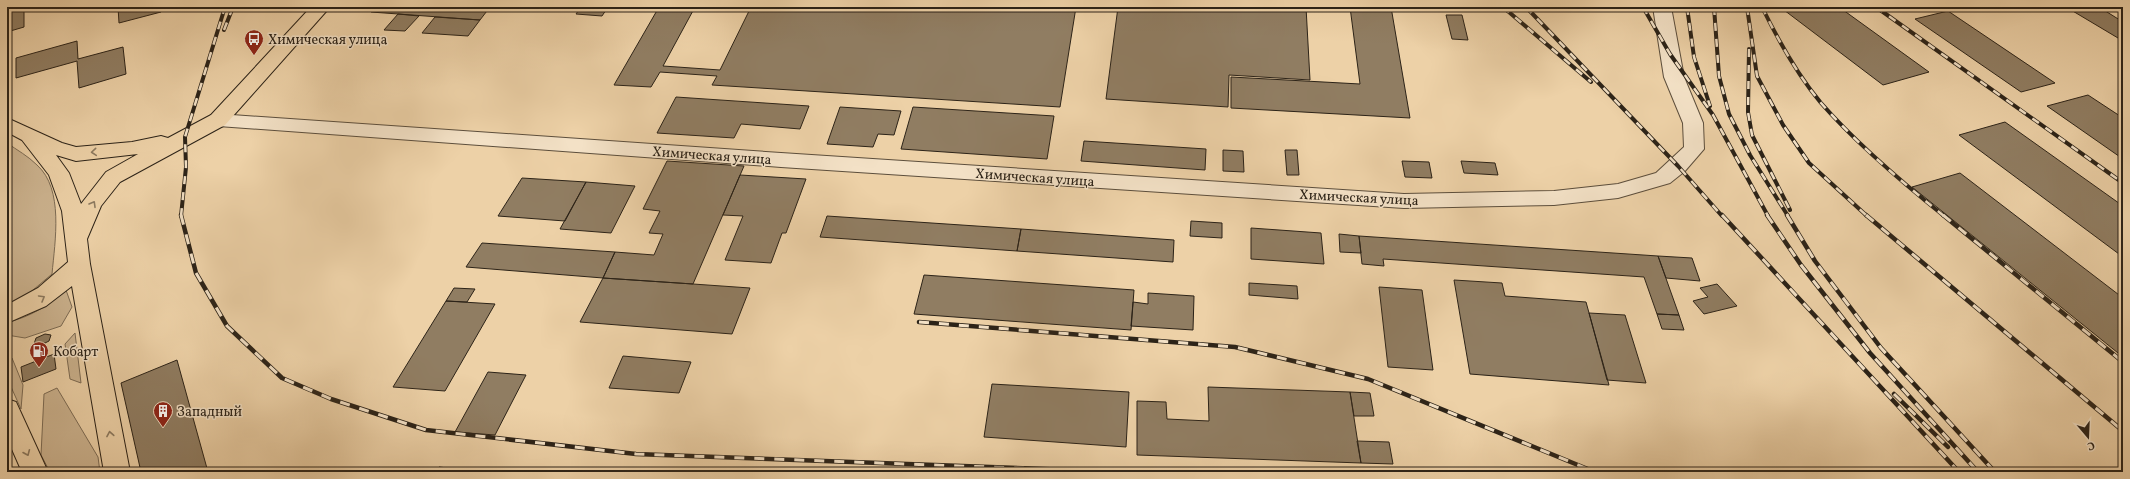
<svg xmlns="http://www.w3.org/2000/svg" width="2130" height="479" font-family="Vollkorn,serif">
	<rect width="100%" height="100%" fill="#edd1a7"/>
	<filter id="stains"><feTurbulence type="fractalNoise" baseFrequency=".005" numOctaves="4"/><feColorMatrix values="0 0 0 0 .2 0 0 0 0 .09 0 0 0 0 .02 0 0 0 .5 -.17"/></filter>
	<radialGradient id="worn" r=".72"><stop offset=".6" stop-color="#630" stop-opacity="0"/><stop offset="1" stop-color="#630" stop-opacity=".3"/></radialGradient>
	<path fill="#ccb38f" stroke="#7c6b54" d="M7 143C17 150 28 156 37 165 64 189 55 241 52 274L20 301 7 305Z
		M66 290 72 307 61 326 25 338 7 335V322C29 318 49 305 66 290Z
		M75 333 81 383 70 379 65 344Z
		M7 355 12 358 23 385 21 409 7 378Z
		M57 388 98 457 100 472H50L41 455 44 394Z"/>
	<path fill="#907d62" stroke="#2c2318" d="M7 7H24V27L7 32Z
		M118 7H160L161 12 119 23Z
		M376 7H490L480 20 371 12Z
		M581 7H608L602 16 576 14Z
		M659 7H695L663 66 720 70 751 7H1076L1060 107 712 85 717 76 660 72 651 87 614 85Z
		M1118 7H1306L1310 80 1229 75 1228 107 1106 99Z
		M1350 7H1391L1410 118 1231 108V77L1360 84Z
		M1780 7H1839L1929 72 1883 85Z
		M2066 7H2099L2123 22V41Z
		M1948 11 2055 83 2021 92 1915 19Z
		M398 14 419 16 405 31 384 30Z
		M1446 15H1462L1468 40 1452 39Z
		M435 17 480 20 468 36 422 33Z
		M77 41 78 59 123 47 126 74 79 88 77 61 16 78V58Z
		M2088 95 2123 118V159L2047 106Z
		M676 97 809 106 800 129 741 124 734 138 657 133Z
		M840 107 901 111 894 135 878 134 873 147 827 144Z
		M913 107 1054 116 1047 159 901 149Z
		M2005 122 2123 206V257L1959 135Z
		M1084 141 1206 149 1205 170 1081 161Z
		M1223 150 1243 151 1244 172 1223 171Z
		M1285 150H1297L1299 175H1287Z
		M667 161 744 166 693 284 603 278 615 252 654 255 663 234 649 233 660 211 643 209Z
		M1402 161 1429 162 1432 178 1405 177Z
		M1461 161 1495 163 1498 175 1464 173Z
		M1960 173 2123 298V357L1912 187Z
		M740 175 806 179 786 233H782L771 263 725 260 743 216 723 215Z
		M522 178 586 182 565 221 498 216Z
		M586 182 635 186 611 233 560 229Z
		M827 216 1021 229 1017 251 820 237Z
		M1191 221 1222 223V238L1190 236Z
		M1251 228 1321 233 1324 264 1251 259Z
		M1021 229 1174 240 1173 262 1017 251Z
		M1339 234 1359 236 1361 253 1340 252Z
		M1359 236 1658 256 1679 315 1657 314 1644 277 1383 259 1384 266 1362 264Z
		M482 243 615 252 603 278 466 267Z
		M1658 256 1692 258 1700 281 1666 278Z
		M924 275 1134 290 1131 330 914 314Z
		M603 278 693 284 750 288 732 334 580 322Z
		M1454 280 1502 283 1505 296 1586 302 1609 385 1470 374Z
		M1249 283 1297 286 1298 299 1249 295Z
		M1717 284 1737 306 1704 314 1693 301 1708 297 1700 288Z
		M1379 287 1422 290 1433 370 1388 367Z
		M454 288 475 289 467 302 446 301Z
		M1148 293 1194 296 1193 330 1131 326 1133 302 1148 304Z
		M446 301 495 304 445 391 393 387Z
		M1589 313 1625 315 1646 383 1607 380Z
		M1657 314 1679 315 1684 330 1662 329Z
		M45 334 51 335 49 341 41 345 34 344 36 338Z
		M54 354 56 369 23 382 21 367Z
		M623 356 691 362 679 393 609 388Z
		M177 360 208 472H141L121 383Z
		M488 372 526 375 495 435 455 432Z
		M992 384 1129 392 1126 447 984 437Z
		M1208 387 1350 392 1361 463 1137 455V401L1166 402 1167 419 1209 421Z
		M1350 392 1370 393 1374 416H1354Z
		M1357 441 1389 442 1393 464 1361 463Z
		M439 467 483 472H437Z"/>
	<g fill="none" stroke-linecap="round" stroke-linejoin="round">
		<defs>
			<path id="minor" d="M1653 7H1671L1684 77 1703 123 1704 149 1685 171 1670 183 1618 198 1554 205 1404 208 781 167 218 126 211 125 208 120 211 115 218 114 781 153 1404 194 1554 191 1618 184 1656 173 1684 147 1683 123 1664 77Z"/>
			<path id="major" d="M311 7H330L225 125 120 182 101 206 87 239 90 264 130 472H104L72 286 46 306 7 323V305L38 288 68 262 62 211 49 175 22 140 7 132V118L62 143 76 147 132 142 161 136 168 138 211 115ZM138 154 106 172 81 204 69 173 56 155 76 161Z
				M7 399 16 402 48 472H22L7 438Z"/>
		</defs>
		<use href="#minor" stroke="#5c4e3c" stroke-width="2"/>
		<use href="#major" stroke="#2c2318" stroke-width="2"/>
		<use href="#minor" fill="#f3e1c6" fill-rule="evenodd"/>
		<use href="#major" fill="#edd1a7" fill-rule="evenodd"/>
		<defs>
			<path id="rail-far1" d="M1503 7 1591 82
				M1526 7 1678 166 1722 216
				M1643 7 1670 54 1713 115 1768 216
				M1687 7 1694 57 1710 106
				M1714 7 1719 76 1729 114 1750 155 1788 216
				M1747 7 1757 76 1783 125 1809 163 1867 216
				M1762 7C1778 40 1797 74 1821 103 1856 143 1903 183 1944 216
				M1876 7 2123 183
				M224 30 233 7
				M1749 49 1748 112 1752 135 1790 210
				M181 216 186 167 185 137 225 7"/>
			<path id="rail" d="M181 215 196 273 227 326 282 378 331 399 426 430 636 454 1123 472
				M1722 215 1959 472
				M1767 215 1801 265 1870 353 1978 472
				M1787 215 1815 261 1881 348 1995 472
				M1866 215 2123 431
				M1943 215 2123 362
				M919 322 1235 347 1368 379 1595 472
				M1894 394 1948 447"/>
		</defs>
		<use href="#rail-far1" stroke="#2c2318" stroke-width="4"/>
		<use href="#rail" stroke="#2c2318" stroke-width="4.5"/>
		<use href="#rail-far1" stroke="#f3e1c6" stroke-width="2.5" stroke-dasharray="8" stroke-linecap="butt"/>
		<use href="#rail" stroke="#f3e1c6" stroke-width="3" stroke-dasharray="10" stroke-linecap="butt"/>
	</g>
	<defs><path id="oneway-chevron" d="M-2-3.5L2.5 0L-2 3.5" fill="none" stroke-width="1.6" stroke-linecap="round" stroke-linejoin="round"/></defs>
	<g stroke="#8c7a60">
		<use href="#oneway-chevron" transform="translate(94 152) rotate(175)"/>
		<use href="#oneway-chevron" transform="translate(93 204) rotate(-60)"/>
		<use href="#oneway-chevron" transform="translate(42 298) rotate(-30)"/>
		<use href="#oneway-chevron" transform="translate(110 434) rotate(-100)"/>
		<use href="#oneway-chevron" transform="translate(27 453) rotate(67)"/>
	</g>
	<defs>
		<symbol id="bus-pin" viewBox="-11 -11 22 30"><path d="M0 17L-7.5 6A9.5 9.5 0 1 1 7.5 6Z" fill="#8f2418" stroke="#f3e1c6"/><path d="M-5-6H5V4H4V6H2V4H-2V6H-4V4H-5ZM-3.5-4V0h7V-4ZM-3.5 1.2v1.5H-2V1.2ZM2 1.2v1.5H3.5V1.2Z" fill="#fff"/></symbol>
		<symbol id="fuel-pin" viewBox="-11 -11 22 30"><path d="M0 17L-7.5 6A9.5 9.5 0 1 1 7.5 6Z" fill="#8f2418" stroke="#f3e1c6"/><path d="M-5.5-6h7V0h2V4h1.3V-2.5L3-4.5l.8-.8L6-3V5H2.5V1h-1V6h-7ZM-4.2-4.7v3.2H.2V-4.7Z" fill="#fff"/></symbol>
		<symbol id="building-pin" viewBox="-11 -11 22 30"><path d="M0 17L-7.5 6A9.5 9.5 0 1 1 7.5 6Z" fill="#8f2418" stroke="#f3e1c6"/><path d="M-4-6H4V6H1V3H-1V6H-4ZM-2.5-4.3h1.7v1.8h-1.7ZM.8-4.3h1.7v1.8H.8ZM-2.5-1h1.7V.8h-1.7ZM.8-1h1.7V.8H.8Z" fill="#fff"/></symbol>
	</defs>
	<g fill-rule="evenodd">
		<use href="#bus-pin" x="243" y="28" width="22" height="30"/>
		<use href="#fuel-pin" x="28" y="340" width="22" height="30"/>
		<use href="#building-pin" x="152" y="400" width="22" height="30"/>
	</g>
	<g text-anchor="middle" stroke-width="3" stroke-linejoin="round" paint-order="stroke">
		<g font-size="14" fill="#2c2318" stroke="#f3e1c6" text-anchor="start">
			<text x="268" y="44">Химическая улица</text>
			<text x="53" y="356">Кобарт</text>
			<text x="177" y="416">Западный</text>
		</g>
		<g font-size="14" fill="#2c2318" stroke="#f3e1c6">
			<text transform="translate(712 155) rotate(4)" y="5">Химическая улица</text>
			<text transform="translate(1035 177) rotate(4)" y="5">Химическая улица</text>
			<text transform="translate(1359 197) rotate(3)" y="5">Химическая улица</text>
		</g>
	</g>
	<rect width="2130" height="479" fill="none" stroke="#edd1a7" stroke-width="24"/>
	<rect x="8" y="8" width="2114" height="463" fill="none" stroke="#2c2318" stroke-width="2"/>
	<rect x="12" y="12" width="2106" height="455" fill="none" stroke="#2c2318"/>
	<g transform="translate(2088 437) rotate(161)" stroke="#f3e1c6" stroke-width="3" paint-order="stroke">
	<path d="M0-3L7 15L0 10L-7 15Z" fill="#2c2318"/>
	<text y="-6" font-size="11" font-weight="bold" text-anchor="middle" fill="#2c2318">С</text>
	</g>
	<rect width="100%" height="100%" filter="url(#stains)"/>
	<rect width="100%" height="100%" fill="url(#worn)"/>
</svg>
